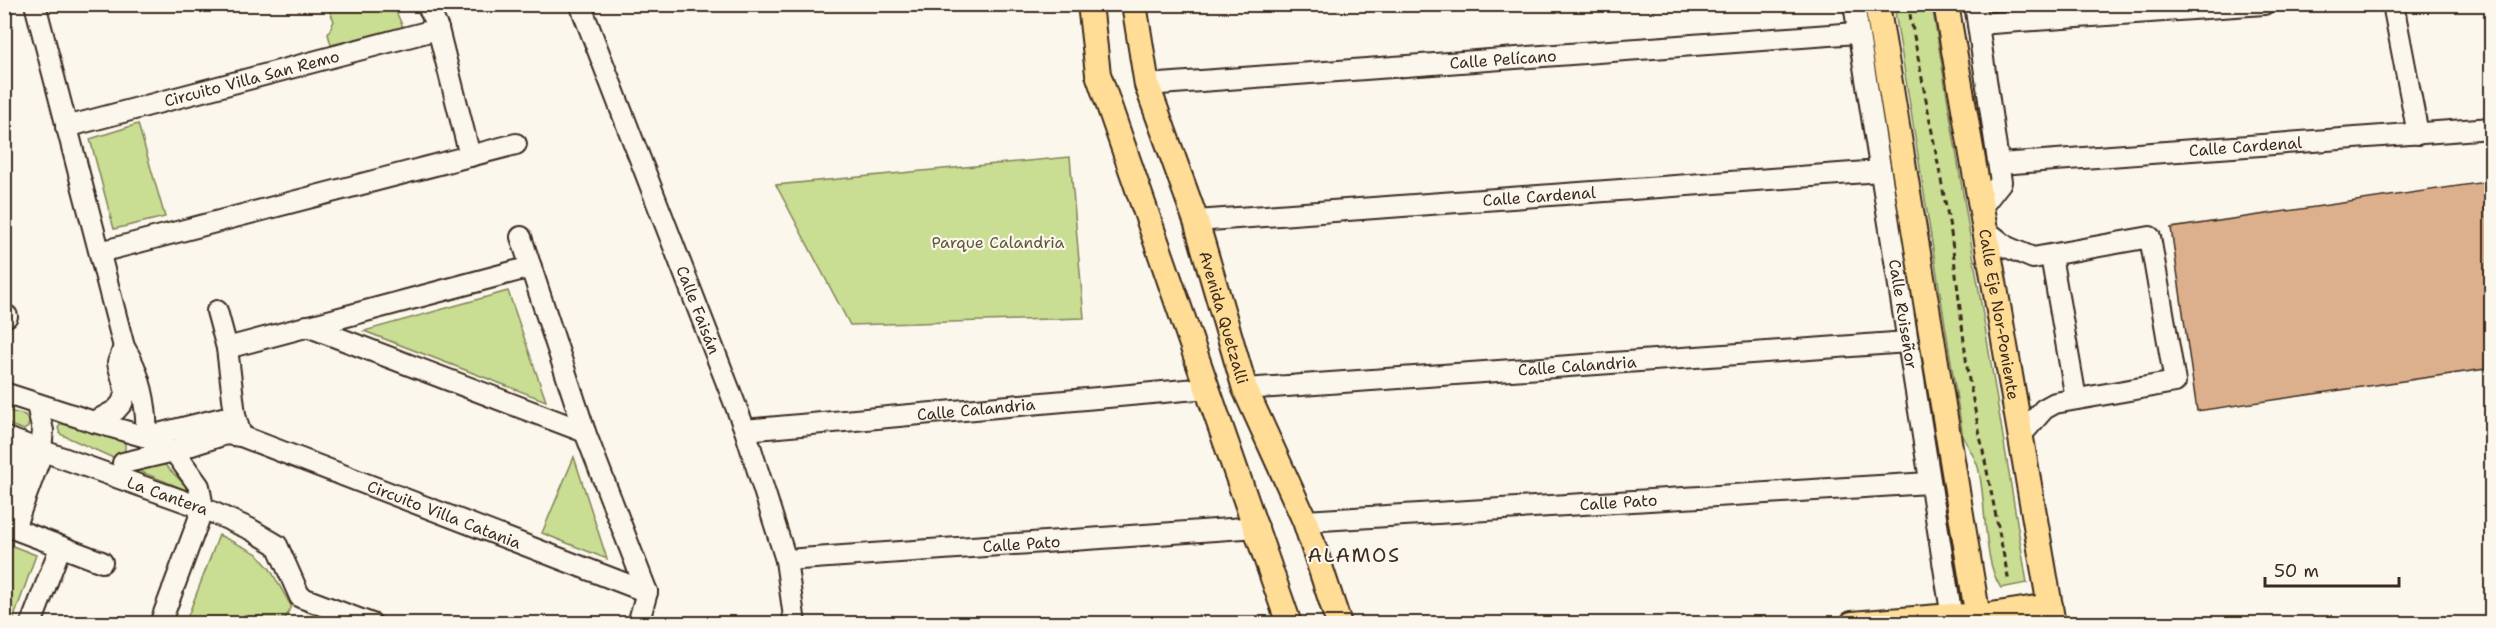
<svg xmlns="http://www.w3.org/2000/svg" width="2496" height="628" font-family="'Shantell Sans',sans-serif">
	<rect width="100%" height="100%" fill="#fbf7ec"/>
	<filter id="ink" filterUnits="userSpaceOnUse"><feTurbulence type="fractalNoise" baseFrequency=".0167" numOctaves="2"/><feDisplacementMap in="SourceGraphic" scale="12" xChannelSelector="R" yChannelSelector="G"/><feConvolveMatrix kernelMatrix="1 2 1 2 8 2 1 2 1" color-interpolation-filters="sRGB"/></filter>
	<g filter="url(#ink)">
		<path fill="#c9dd93" stroke="#828458" stroke-width="1.5" d="M327 5H393L403 27 331 45 328 34 334 21Z
			M1894 5H1932L2027 583 2001 588C1982 560 1987 501 1978 467 1975 457 1968 447 1963 437Z
			M138 124 165 217 114 229 90 139Z
			M1070 157 1084 318 850 325 776 185Z
			M508 291 546 401 364 331Z
			M5 410 25 415 29 421 28 427 24 430 5 423Z
			M62 422C83 424 108 431 125 443V456L111 457 60 434 58 428Z
			M574 457 607 559 542 533Z
			M158 458 186 486V490L134 469Z
			M219 535 256 553 270 569 291 606 283 623 193 624 186 621Z
			M5 543 36 555 12 623H5Z"/>
		<path fill="#dcb08d" stroke="#3b2a1e" stroke-width="1.5" d="M2492 181V368L2197 411 2171 228Z"/>
		<g fill="none" stroke-linecap="round" stroke-linejoin="round">
			<defs>
				<g id="minor">
					<path d="M35 4 124 347C140 372 148 407 146 437"/>
					<path d="M427 4 438 29 470 156"/>
					<path id="s1" d="M580 4 745 430 786 560 795 624"/>
					<path id="s2" d="M1854 4 1953 624"/>
					<path d="M1975 4 2001 182 1980 209"/>
					<path d="M2393 4 2418 134"/>
					<path d="M1978 24 2264 4"/>
					<path id="s3" d="M1147 85 1857 33"/>
					<path id="s4" d="M66 127 438 29"/>
					<path id="s5" d="M2000 164 2492 128"/>
					<path id="s6" d="M1196 221 1880 171"/>
					<path d="M1983 228 2007 247 2033 258 2150 237 2175 382 2055 403 2044 409 2021 435"/>
					<path d="M521 237 585 432 647 592 638 624"/>
					<path d="M100 252 516 144"/>
					<path d="M2051 256 2076 399"/>
					<path d="M217 311 227 348 235 415 241 436"/>
					<path d="M4 315 7 316"/>
					<path d="M307 326 585 432"/>
					<path d="M227 348 531 267"/>
					<path id="s7" d="M1245 389 1908 342"/>
					<path d="M4 393 94 422 146 437 176 454 199 486 203 508"/>
					<path d="M94 422 116 410 122 403 126 392 118 363 124 347"/>
					<path id="s8" d="M745 430 1207 388"/>
					<path id="s9" d="M4 437 203 508 250 529 277 545 300 597 372 624"/>
					<path d="M146 437 235 415"/>
					<path id="s10" d="M123 463 170 452 226 434 241 436 647 592"/>
					<path d="M4 503 20 463 21 443"/>
					<path id="s11" d="M1305 521 1929 483"/>
					<path d="M4 525 102 562"/>
					<path d="M14 528 40 458 43 431 37 405"/>
					<path id="s12" d="M786 560 1258 527"/>
					<path d="M31 624 60 548"/>
					<path d="M160 624 203 508"/>
				</g>
				<g id="major">
					<path d="M1090 4 1098 74 1289 624"/>
					<path id="s13" d="M1134 4 1147 85 1196 221 1245 389 1305 521 1339 624"/>
					<path d="M1877 4 1979 624"/>
					<path id="s14" d="M1946 4 2053 624"/>
					<path d="M1852 624 1952 616 1978 617 2050 606"/>
				</g>
			</defs>
			<use href="#minor" stroke="#3b2a1e" stroke-width="24"/>
			<use href="#major" stroke="#3b2a1e" stroke-width="28"/>
			<path stroke="#3b2a1e" stroke-width="3" stroke-dasharray="6 4.5" stroke-linecap="butt" d="M1908 4 1951 233 1968 375 2009 582"/>
			<use href="#minor" stroke="#fbf7ec" stroke-width="20"/>
			<use href="#major" stroke="#ffdd96" stroke-width="24"/>
		</g>
	</g>
	<g text-anchor="middle" stroke-width="4.5" stroke-linejoin="round" paint-order="stroke">
		<g font-size="16" fill="#3b2a1e" stroke="#fbf7ec">
			<text dy="6" stroke="none"><textPath href="#s3" startOffset="357">Calle Pelícano</textPath></text>
			<text dy="6" stroke="none"><textPath href="#s4" startOffset="192">Circuito Villa San Remo</textPath></text>
			<text dy="6" stroke="none"><textPath href="#s5" startOffset="246">Calle Cardenal</textPath></text>
			<text dy="6" stroke="none"><textPath href="#s6" startOffset="344">Calle Cardenal</textPath></text>
			<text dy="6" stroke="none"><textPath href="#s1" startOffset="328">Calle Faisán</textPath></text>
			<text dy="6" stroke="none"><textPath href="#s2" startOffset="314">Calle Ruiseñor</textPath></text>
			<text dy="6" stroke="none"><textPath href="#s14" startOffset="315">Calle Eje Nor-Poniente</textPath></text>
			<text dy="6" stroke="none"><textPath href="#s13" startOffset="327">Avenida Quetzalli</textPath></text>
			<text dy="6" stroke="none"><textPath href="#s7" startOffset="333">Calle Calandria</textPath></text>
			<text dy="6" stroke="none"><textPath href="#s8" startOffset="232">Calle Calandria</textPath></text>
			<text dy="6" stroke="none"><textPath href="#s9" startOffset="174">La Cantera</textPath></text>
			<text dy="6" stroke="none"><textPath href="#s11" startOffset="314">Calle Pato</textPath></text>
			<text dy="6" stroke="none"><textPath href="#s10" startOffset="340">Circuito Villa Catania</textPath></text>
			<text dy="6" stroke="none"><textPath href="#s12" startOffset="236">Calle Pato</textPath></text>
		</g>
		<g font-size="16" fill="#5e573b" stroke="#fbf7ec">
			<text x="998" y="248">Parque Calandria</text>
		</g>
		<g font-size="20" letter-spacing="1.5" fill="#3b2a1e" stroke="#fbf7ec">
			<text x="1354" y="562">ALAMOS</text>
		</g>
	</g>
	<rect width="2496" height="628" fill="none" stroke="#fbf7ec" stroke-width="24"/>
	<rect x="12" y="12" width="2472" height="604" fill="none" stroke="#3b2a1e" stroke-width="2" filter="url(#ink)"/>
	<path d="M2265 577v9h134v-9" fill="none" stroke="#3b2a1e" stroke-width="3"/>
	<text x="2274" y="577" font-size="18" fill="#3b2a1e" stroke="#fbf7ec" stroke-width="4.5" paint-order="stroke">50 m</text>
</svg>
